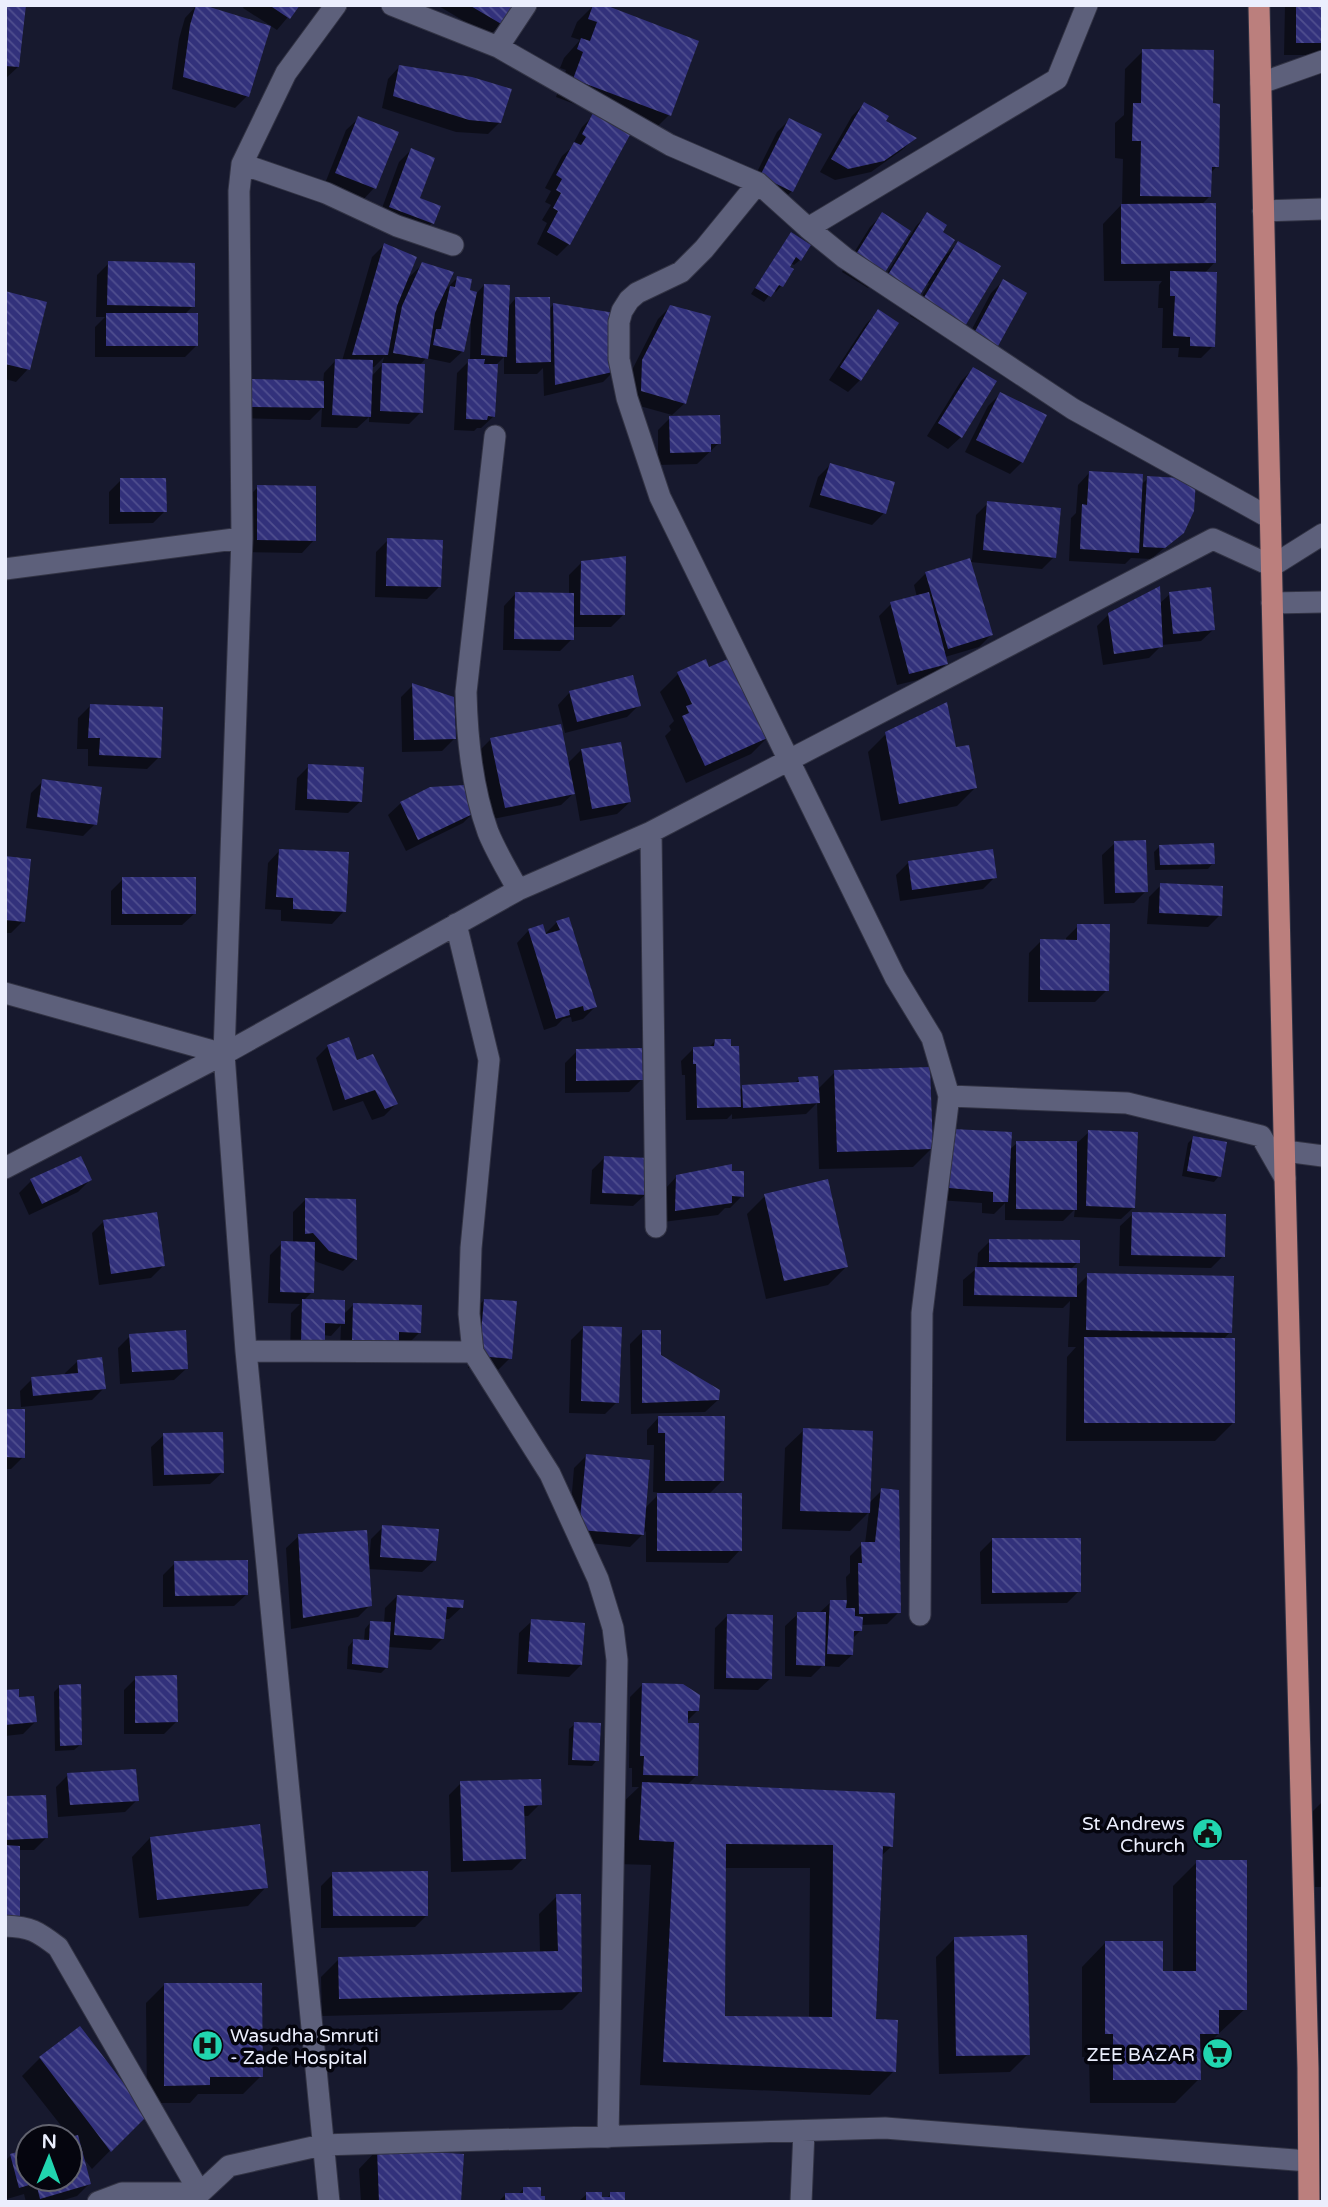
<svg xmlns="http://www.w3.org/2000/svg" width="1328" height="2207" font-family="'Varela Round',sans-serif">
	<defs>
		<pattern id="building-back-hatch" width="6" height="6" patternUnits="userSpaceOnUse" patternTransform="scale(1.75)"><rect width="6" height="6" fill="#32317b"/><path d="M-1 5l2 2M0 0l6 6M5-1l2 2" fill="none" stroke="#504f8f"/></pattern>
	</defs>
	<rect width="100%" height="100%" fill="#17192e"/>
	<path fill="#0007" fill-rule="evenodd" d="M5 5 18 67 5 79Z
		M197 5 247 96 235 108 172 89 179 39 185 18Z
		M245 5H298L277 30 243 8Z
		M437 5H513L501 24 489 36Z
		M594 5 669 115 651 133 556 97 566 70 560 68 564 58 580 40 571 37 577 22Z
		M1285 5H1323V55H1284Z
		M1143 51 1211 105 1217 166 1210 174V196L1201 205 1214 263 1204 274 1213 346 1201 358 1178 357 1179 348H1162L1163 308H1158L1159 285 1162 281H1104L1103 224 1122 204 1123 159 1115 158V123L1124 115 1125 69Z
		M400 66 500 122 488 134 456 132 382 108 388 79Z
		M864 104 883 121 914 139 902 150 871 172 835 180 820 172 852 116Z
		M594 115 569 244 557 256 537 244 547 223 542 220 551 205 545 202 551 191 545 188 562 156 571 148 582 127Z
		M359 118 397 133 374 188 362 201 324 186 346 130Z
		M789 120 792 191 780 203 749 188 777 132Z
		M411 150 417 199 432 223 420 235 378 219 399 162Z
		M928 214 940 232 943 258 958 243 950 339 910 316 929 284 926 282 905 309 876 291 916 226Z
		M882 215 880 276 868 288 842 272 870 227Z
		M791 234 800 260 794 265 790 263 781 286 776 292 773 290 764 302 751 294 786 240Z
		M384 245 405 281 423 264 444 291 458 277 468 292 476 294 484 285 508 307 515 299 548 310 553 305 615 370 603 382 544 396 543 368 537 374H504V357L496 365 494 416 481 428H477L474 431 454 430 457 373 470 360 471 321H469L463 351 450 363 426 358 419 366 421 412 409 424 369 422V417L357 428 321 427 322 408 310 420 240 418V393L252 381 323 383 324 373 336 360 342 361 372 257ZM384 357 382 365 371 377V367H374Z
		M109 263 193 306 184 315 197 345 185 357H95V327L105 317H96L97 275Z
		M1003 281 984 359 962 348 991 293Z
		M5 293 28 369 16 382 5 379Z
		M671 306 685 403 672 415 629 403 630 374 658 319Z
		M878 312 860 380 848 392 829 380 866 324Z
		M973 369 961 437 948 449 927 436 961 381Z
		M1000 394 1022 462 1010 474 965 452 988 406Z
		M670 418 719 443 697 464 658 465V430Z
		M830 465 884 513 872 525 809 507 818 477Z
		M1090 472 1141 485 1148 478 1183 532 1151 559 1131 558 1125 564 1069 561 1071 518 1076 513 1078 485Z
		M121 480 165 511 153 523 109 524V492Z
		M258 487 314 540 302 553 245 552 246 499Z
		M988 503 1054 557 1042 569 970 562 991 635 979 647 945 657 947 663 934 676 897 685 879 616 891 604 917 597 914 585 926 573 972 560 976 515Z
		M388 540 439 587 427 599 375 597 376 552Z
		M581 563 623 615 611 627H572V639L560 651 503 650 504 606 516 593 569 594V575Z
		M1170 594 1214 629 1201 641 1162 645 1149 658 1103 665 1097 626 1109 614 1159 604Z
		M678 674 769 736 751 754 686 783 665 736 671 730 669 726 674 721 660 692Z
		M413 685 454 739 442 751 402 752 401 697Z
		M570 692 639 705 627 717 565 733 558 705Z
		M91 705 159 757 147 769 88 766V749H77L78 718Z
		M886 734 955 749 976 787 957 806 881 821 868 752Z
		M491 739 567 764 581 750 630 802 617 814 580 821 575 792 561 805 493 819 479 751Z
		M309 766 361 801 348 813 295 810 297 778Z
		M43 781 95 824 83 836 26 828 31 793Z
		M431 789 475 811 463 823 406 851 388 815 401 803Z
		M1115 843 1146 891 1134 903 1104 904 1102 855Z
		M1160 846 1213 863 1208 869 1155 870 1154 852Z
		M280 850 344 911 332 924 281 921V910L265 909 268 863Z
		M5 858 23 921 11 933H5Z
		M909 862 995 877 983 889 900 901 896 875Z
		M123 879 195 913 182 925H111V891Z
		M1161 885 1220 915 1208 927 1147 924 1149 897Z
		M557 922 595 1007 583 1019 572 1022 571 1017 563 1019 556 1026 544 1030 517 943 529 930 544 935Z
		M1078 926 1107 990 1095 1002H1028L1029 953 1041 941H1066V938Z
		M715 1041 739 1091 743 1087 794 1084 799 1079 818 1089 835 1072 931 1149 913 1167 819 1169 817 1103 806 1114 732 1119V1114L727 1119 686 1120 685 1075H682L681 1061 693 1049 708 1048Z
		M328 1046 396 1104 384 1116 372 1120 363 1101 333 1111 316 1058Z
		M577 1051 641 1080 629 1092 565 1093V1063Z
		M1089 1132 1134 1207 1121 1219 1074 1217 1075 1209 1063 1221 1005 1220V1203L994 1214 982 1213V1203L938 1200 942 1143 1009 1150 1017 1143 1075 1145Z
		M1193 1138 1219 1176 1214 1182 1182 1176 1188 1143Z
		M80 1158 90 1180 78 1192 29 1215 19 1193 31 1181Z
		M604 1158 646 1194 633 1206 590 1204 592 1170Z
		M731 1173 742 1196 730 1208H725L718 1215 663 1222 665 1189 677 1176Z
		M765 1196 846 1267 828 1285 766 1299 747 1214Z
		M305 1200 355 1259 343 1271 317 1262 313 1258 312 1292 303 1301 343 1315 354 1304 419 1333 407 1345 340 1352 341 1325 331 1336 323 1335 290 1355 291 1313 300 1304 268 1303 270 1255 282 1243H293V1212Z
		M1133 1214 1223 1256 1211 1268 1119 1266 1120 1226Z
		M104 1221 163 1266 151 1278 99 1285 92 1233Z
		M990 1241 1078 1262 1070 1270 1075 1288 1088 1275 1230 1332 1223 1340 1233 1423 1215 1441H1066L1067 1357 1076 1347H1068L1070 1301 1063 1308 963 1306V1280L977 1268 978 1253Z
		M484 1300 510 1358 498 1370 468 1368 472 1312Z
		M583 1328 617 1402 605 1414 569 1413 571 1340Z
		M642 1332 659 1356 718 1400 705 1412 631 1414 630 1344Z
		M130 1336 187 1368 174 1380 120 1384 118 1348Z
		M78 1361 104 1388 92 1400 21 1407 20 1391 32 1379 66 1376 65 1373Z
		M5 1411 23 1457 11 1469H5Z
		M659 1417 722 1481 708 1495 740 1550 728 1563 646 1562V1531L630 1547 568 1541 574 1468 586 1456 645 1508 660 1493 653 1492 654 1445H647V1430Z
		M1323 1424V1454H1322L1321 1425Z
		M804 1430 868 1504 882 1490 899 1612 887 1624 861 1625 860 1631 852 1639V1655L839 1667 822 1666 811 1677 785 1676V1626L798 1614H818L831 1602H847L846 1577 850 1573V1556L862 1544H865L869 1512 850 1531 782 1529 785 1448Z
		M164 1435 223 1472 210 1484 153 1486 151 1447Z
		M383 1527 435 1560 422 1572 368 1569 370 1605 358 1617 291 1629 286 1548 299 1536 369 1562 371 1539Z
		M1323 1528V1587L1322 1529Z
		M992 1540 1079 1591 1067 1603 981 1604 980 1552Z
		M175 1563 247 1594 234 1606 163 1607V1575Z
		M397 1596 462 1607 449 1619H444L443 1638 431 1650 388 1647 387 1667 381 1673 347 1669 348 1647 353 1641H364L365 1629 370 1623 384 1624 385 1608Z
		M727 1616 771 1678 758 1690 714 1689 715 1628Z
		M532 1621 581 1665 569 1677 517 1674 519 1633Z
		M136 1678 176 1722 164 1734H124V1690Z
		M642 1685 698 1710 686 1722 697 1775 687 1785 892 1846 881 1856 874 2021 894 2071 870 2095 640 2085 651 1865 616 1864 618 1807 639 1787H632V1768H629L630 1697ZM724 1868H810L809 2019 723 2018Z
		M60 1686 80 1745 74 1750 55 1751 54 1692Z
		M5 1692 35 1722 23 1734 5 1736Z
		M575 1724 597 1760 592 1766 568 1765 569 1729Z
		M68 1775 137 1800 125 1812 58 1817 56 1787Z
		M461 1783 540 1804 528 1816H523L524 1858 512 1870 451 1872 449 1795Z
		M5 1798 46 1838 34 1850H19L5 1933Z
		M1323 1801V1887H1310L1311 1813Z
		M150 1838 266 1887 248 1906 139 1918 132 1857Z
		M1197 1862 1245 2009 1199 2052V2079L1175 2103H1090L1089 2057H1082V1967L1105 1943 1161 1973H1173V1886Z
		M333 1874 427 1915 415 1927 321 1928V1886Z
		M557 1896 580 1992 562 2010 322 2016 321 1977 339 1959 540 1953 539 1914Z
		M954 1939 1028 2054 1010 2072 939 2074 936 1957Z
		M164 1985 261 2076 243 2094H198L190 2103H147L146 2003Z
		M40 2058 145 2115 92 2169 81 2155 89 2184 77 2196 57 2202H26L24 2194 7 2199 5 2193V2161L10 2156 28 2151V2179H70V2137L22 2076Z
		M377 2150 460 2202H361L359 2169Z
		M523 2189 543 2202H498L506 2194 518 2195Z
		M587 2194 605 2199 611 2194 623 2202H578Z"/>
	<path fill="url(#building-back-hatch)" fill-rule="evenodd" d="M5 5H26L19 67 5 66Z
		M196 5H203L271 26 249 97 183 77 190 25Z
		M269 5H300L290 19Z
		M469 5H515L503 25Z
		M593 5H605L699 41 671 116 573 79 583 52 577 49 581 38 590 41 597 22 588 19Z
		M1296 5H1323V43H1296Z
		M1142 49 1214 50 1213 103 1220 104 1219 167H1212L1211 197 1140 196 1141 141H1132L1133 103H1141Z
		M399 65 472 77 512 89 501 123 469 120 393 96Z
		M864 102 889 116 886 121 917 138 884 161 848 169 831 159Z
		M593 113 631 133 570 245 547 232 558 211 553 208 561 193 556 190 562 179 556 175 574 142 581 145 586 137 582 134Z
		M358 116 399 132 376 189 335 173Z
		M789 118 822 134 793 192 760 176Z
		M411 148 435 158 420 198 441 206 434 224 389 207Z
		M1216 203V263L1121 264V204Z
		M882 212 911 231 882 277 853 259Z
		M927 212 947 225 943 232 955 240 918 298 886 278Z
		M791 232 811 245 801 261 796 257 790 267 794 269 783 287 779 285 771 297 755 288Z
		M958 241 1001 266 964 328 920 304Z
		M384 243 417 257 397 306 388 355H352Z
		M108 261 195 263V307L107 305Z
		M422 262 454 272 435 313 428 359 393 353 402 306Z
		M1170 271 1217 272 1215 347 1190 346V337L1173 336 1175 296H1170Z
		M457 276 472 279 470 290 477 292 464 352 433 345 436 329H441L450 286 455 287Z
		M1003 279 1027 293 997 348 973 335Z
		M484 284 510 285 507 357 481 355Z
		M5 291 47 302 30 370 5 364Z
		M515 297H550L551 362 516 363Z
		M553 303 615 313 617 371 555 385Z
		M670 305 711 316 686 404 641 391 642 360Z
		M878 309 899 323 861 381 840 367Z
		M106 313H198V346H106Z
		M335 359 373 360 371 417 332 415Z
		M468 359H485L484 364H498L495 417 488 416 487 420 466 419Z
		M382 363 425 364 423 413 380 411Z
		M973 367 997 381 962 438 938 423Z
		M252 379 324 381V408L251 407Z
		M1000 392 1047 415 1023 463 976 440Z
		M720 415 721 444H711V452L670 453 669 416Z
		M830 463 895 482 886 514 820 495Z
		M1089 471 1143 474 1139 553 1080 549 1082 504 1087 505Z
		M1147 476 1196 479 1194 511 1184 533 1165 548 1143 547Z
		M120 478H166L167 512H120Z
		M257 485 316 486V541L257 540Z
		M987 501 1061 508 1056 558 983 550Z
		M387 538 443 540 441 587 386 586Z
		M626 556 625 615H580L581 561Z
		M970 558 993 635 948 649 925 572Z
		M1160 586 1163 647 1114 654 1108 613Z
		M1211 587 1215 630 1173 634 1169 592Z
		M515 592 574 593V640L514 639Z
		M929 592 948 664 909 674 890 602Z
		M735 656 772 736 705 766 682 716 689 713 686 706 692 704 677 672 706 659 709 667Z
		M633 675 641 706 577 722 569 691Z
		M412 683 454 697 456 739 414 740Z
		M947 702 956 747 969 745 977 788 899 804 885 732Z
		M90 704 163 707 161 758 99 755 100 738H88Z
		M561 724 575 794 505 808 490 738Z
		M621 742 631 802 592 809 581 749Z
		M308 764 364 767 362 802 307 799Z
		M42 779 102 787 97 825 37 817Z
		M465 785 477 812 418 840 400 802 430 787Z
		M1146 840 1148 892 1115 893 1114 841Z
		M1214 843 1215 864 1160 865 1159 845Z
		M279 849 349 852 346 912 293 909V898L276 897Z
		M993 849 997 878 912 890 908 861Z
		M5 856 31 859 25 922 5 920Z
		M122 877H196V914H122Z
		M1160 883 1223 886 1222 916 1159 913Z
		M569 917 597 1007 584 1011 583 1006 569 1010 570 1015 556 1019 528 929 543 924 546 934 560 930 556 921Z
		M1077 924H1110L1109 991 1040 990V939L1077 940Z
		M349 1037 357 1060 373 1054 398 1104 385 1109 375 1090 345 1100 327 1045Z
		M715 1039H731V1046H739L741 1107 697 1108 696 1064H693V1047L714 1046Z
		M642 1048 643 1080 576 1081V1049Z
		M930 1067 933 1149 837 1152 834 1070Z
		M818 1076 820 1103 743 1108 742 1085 799 1082 798 1077Z
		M953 1129 1012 1132 1008 1202H993V1192L949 1188Z
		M1088 1130 1138 1132 1135 1208 1086 1206Z
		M1193 1136 1227 1142 1221 1177 1187 1171Z
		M1016 1141H1077V1210L1016 1209Z
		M81 1156 92 1180 42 1204 30 1179Z
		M604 1156 649 1158 647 1195 602 1193Z
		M732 1164V1171H744V1197L732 1196V1203L675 1211 676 1175Z
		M828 1179 848 1267 784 1281 764 1194Z
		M305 1198 356 1199 357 1260 329 1251 313 1233 305 1234Z
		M157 1212 165 1266 111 1274 103 1220Z
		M1132 1212 1226 1214 1225 1257 1131 1255Z
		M989 1239 1080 1240V1263L989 1262Z
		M281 1241 315 1242 314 1293 280 1292Z
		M975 1267 1077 1268V1297L974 1295Z
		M1087 1273 1234 1276 1232 1333 1086 1330Z
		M302 1299 345 1300V1324L325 1323V1345L301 1344Z
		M484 1299 517 1301 512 1359 479 1356Z
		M353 1303 422 1305 421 1333 399 1332V1342L352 1341Z
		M583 1326 622 1327 619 1403 581 1401Z
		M186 1330 188 1369 132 1372 129 1334Z
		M642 1330H661V1355L720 1390 719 1400 642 1403Z
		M1084 1337 1235 1338V1423H1084Z
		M102 1357 106 1389 33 1396 31 1377 78 1373 77 1360Z
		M5 1409H25V1458L5 1457Z
		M658 1416H725L724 1481H665V1433H658Z
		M803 1428 873 1431 870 1513 800 1511Z
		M223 1432 224 1473 164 1475 163 1433Z
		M586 1454 650 1460 644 1535 579 1530Z
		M881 1488 899 1490 901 1613 859 1614 858 1563H862L861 1542H875Z
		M657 1493H742V1551H657Z
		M382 1525 439 1529 436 1561 380 1557Z
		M367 1530 372 1606 303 1618 298 1534Z
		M992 1538H1081V1592L992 1593Z
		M248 1560V1595L175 1596 174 1561Z
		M397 1595 464 1600 463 1608 447 1607 444 1639 394 1635Z
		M830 1600H847L846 1608H855V1616L863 1617 862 1631H854L853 1655 827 1654Z
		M797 1612H826L825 1666 796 1665Z
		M727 1614 773 1615 772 1679 726 1678Z
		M531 1619 585 1623 582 1665 528 1662Z
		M370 1621 391 1622 388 1668 352 1664 353 1639 369 1640Z
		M177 1675 178 1722 135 1723V1676Z
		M642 1683 683 1684 700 1695 699 1711H688V1723H699L698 1776 643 1775 644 1756H640Z
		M81 1684 82 1745 60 1746 59 1685Z
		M19 1689V1697L34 1696 37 1722 5 1725V1690Z
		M574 1722 601 1723 599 1761 572 1760Z
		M136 1769 139 1801 70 1805 67 1773Z
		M541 1779 542 1805 524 1806 526 1859 463 1861 460 1781Z
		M642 1782 895 1793 893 1847 883 1846 876 2019 898 2020 896 2072 663 2062 674 1842 639 1840ZM726 1844 833 1845 832 2017 725 2016Z
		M46 1795 48 1838 5 1840V1796Z
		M260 1824 268 1888 157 1900 150 1837Z
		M5 1845 20 1846V1922H5Z
		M1196 1860H1247V2010H1219V2034H1200L1201 2080H1113V2034H1105V1941H1163V1971H1196Z
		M428 1871V1916H333L332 1872Z
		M556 1894H581L582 1992 339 1999 338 1957 558 1951Z
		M1027 1935 1030 2055 956 2056 954 1937Z
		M164 1983H262L263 2077H210V2085L164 2086Z
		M80 2026 148 2115 111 2152 39 2057Z
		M78 2135 91 2184 40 2199 36 2183 19 2188 10 2154 28 2149V2179H70V2137Z
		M377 2149 464 2154 461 2202H379Z
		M523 2187H541V2196H545V2202H505V2193H523Z
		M586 2192H602V2197H610V2192H625V2202H586Z"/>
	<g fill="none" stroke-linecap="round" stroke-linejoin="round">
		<defs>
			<path id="minor" d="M392 5 498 47 670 145 758 183 808 228 1057 79 1087 5
				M498 47 526 5
				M1261 83 1323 61
				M242 164 326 193 397 226 453 245
				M758 183 704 249 681 272 637 293 629 300 622 311 619 322V359L627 398 660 497 895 977 932 1038 949 1096 1127 1103 1261 1136 1285 1178
				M1263 211 1323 209
				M808 228 845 258 1073 409 1270 518
				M495 436 466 692C467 738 472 788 488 832 496 852 508 871 518 890
				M5 569 242 538
				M1272 603 1323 602
				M651 832 656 1227
				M456 924 489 1060 471 1248 469 1314 473 1352 550 1474 598 1579 613 1628 617 1660 608 2137
				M5 993 224 1054
				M1285 1151 1323 1156
				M5 1168 224 1054 518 890 651 832 1213 539 1272 566 1323 534
				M246 1351 473 1352
				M920 1615 922 1313 949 1096
				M5 1926C31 1927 37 1931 58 1947L200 2193
				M98 2202 122 2193H200L229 2166 322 2145 885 2128 1308 2161
				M329 2202 246 1351 224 1054 242 538 239 191 242 164 286 73 336 5
				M801 2202 804 2131"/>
			<path id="major" d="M1259 5 1285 1178 1308 2068 1309 2202"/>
		</defs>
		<use href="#minor" stroke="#323344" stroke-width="23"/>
		<use href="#major" stroke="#323344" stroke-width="23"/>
		<use href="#minor" stroke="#5d607b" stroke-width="21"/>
		<use href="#major" stroke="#bb7f7d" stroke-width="21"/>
	</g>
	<defs>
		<symbol id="civic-disc" viewBox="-11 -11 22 22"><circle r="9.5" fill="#21d5af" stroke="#05050e"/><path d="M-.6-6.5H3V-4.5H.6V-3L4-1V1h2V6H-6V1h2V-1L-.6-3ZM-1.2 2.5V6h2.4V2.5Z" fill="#111"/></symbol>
		<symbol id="hospital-disc" viewBox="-11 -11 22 22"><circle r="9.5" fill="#21d5af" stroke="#05050e"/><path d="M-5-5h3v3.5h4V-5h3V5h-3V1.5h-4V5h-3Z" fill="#111"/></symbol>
		<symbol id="supermarket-disc" viewBox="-11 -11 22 22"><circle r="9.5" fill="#21d5af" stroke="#05050e"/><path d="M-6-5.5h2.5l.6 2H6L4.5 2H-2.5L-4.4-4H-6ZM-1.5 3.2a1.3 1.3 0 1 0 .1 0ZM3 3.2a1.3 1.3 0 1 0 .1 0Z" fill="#111"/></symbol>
	</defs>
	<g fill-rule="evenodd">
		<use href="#civic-disc" x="1190" y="1816" width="35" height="35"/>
		<use href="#hospital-disc" x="190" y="2028" width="35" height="35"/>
		<use href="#supermarket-disc" x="1200" y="2036" width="35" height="35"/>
	</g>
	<g text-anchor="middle" stroke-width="7" stroke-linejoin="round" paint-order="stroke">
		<g font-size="19" fill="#ebeefd" stroke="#05050e" text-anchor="end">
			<text x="1185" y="1830">St Andrews<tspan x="1185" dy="22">Church</tspan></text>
			<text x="230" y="2042" text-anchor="start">Wasudha Smruti<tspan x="230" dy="22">- Zade Hospital</tspan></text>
			<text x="1195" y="2061">ZEE BAZAR</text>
		</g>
	</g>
	<rect width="1328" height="2207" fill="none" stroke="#ebeefd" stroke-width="14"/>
	<g transform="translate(49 2158) rotate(1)"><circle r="33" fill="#05050e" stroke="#61626e" stroke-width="2"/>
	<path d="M0-5L12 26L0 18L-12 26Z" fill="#21d5af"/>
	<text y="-10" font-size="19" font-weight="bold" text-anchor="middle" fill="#ebeefd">N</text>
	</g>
</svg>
